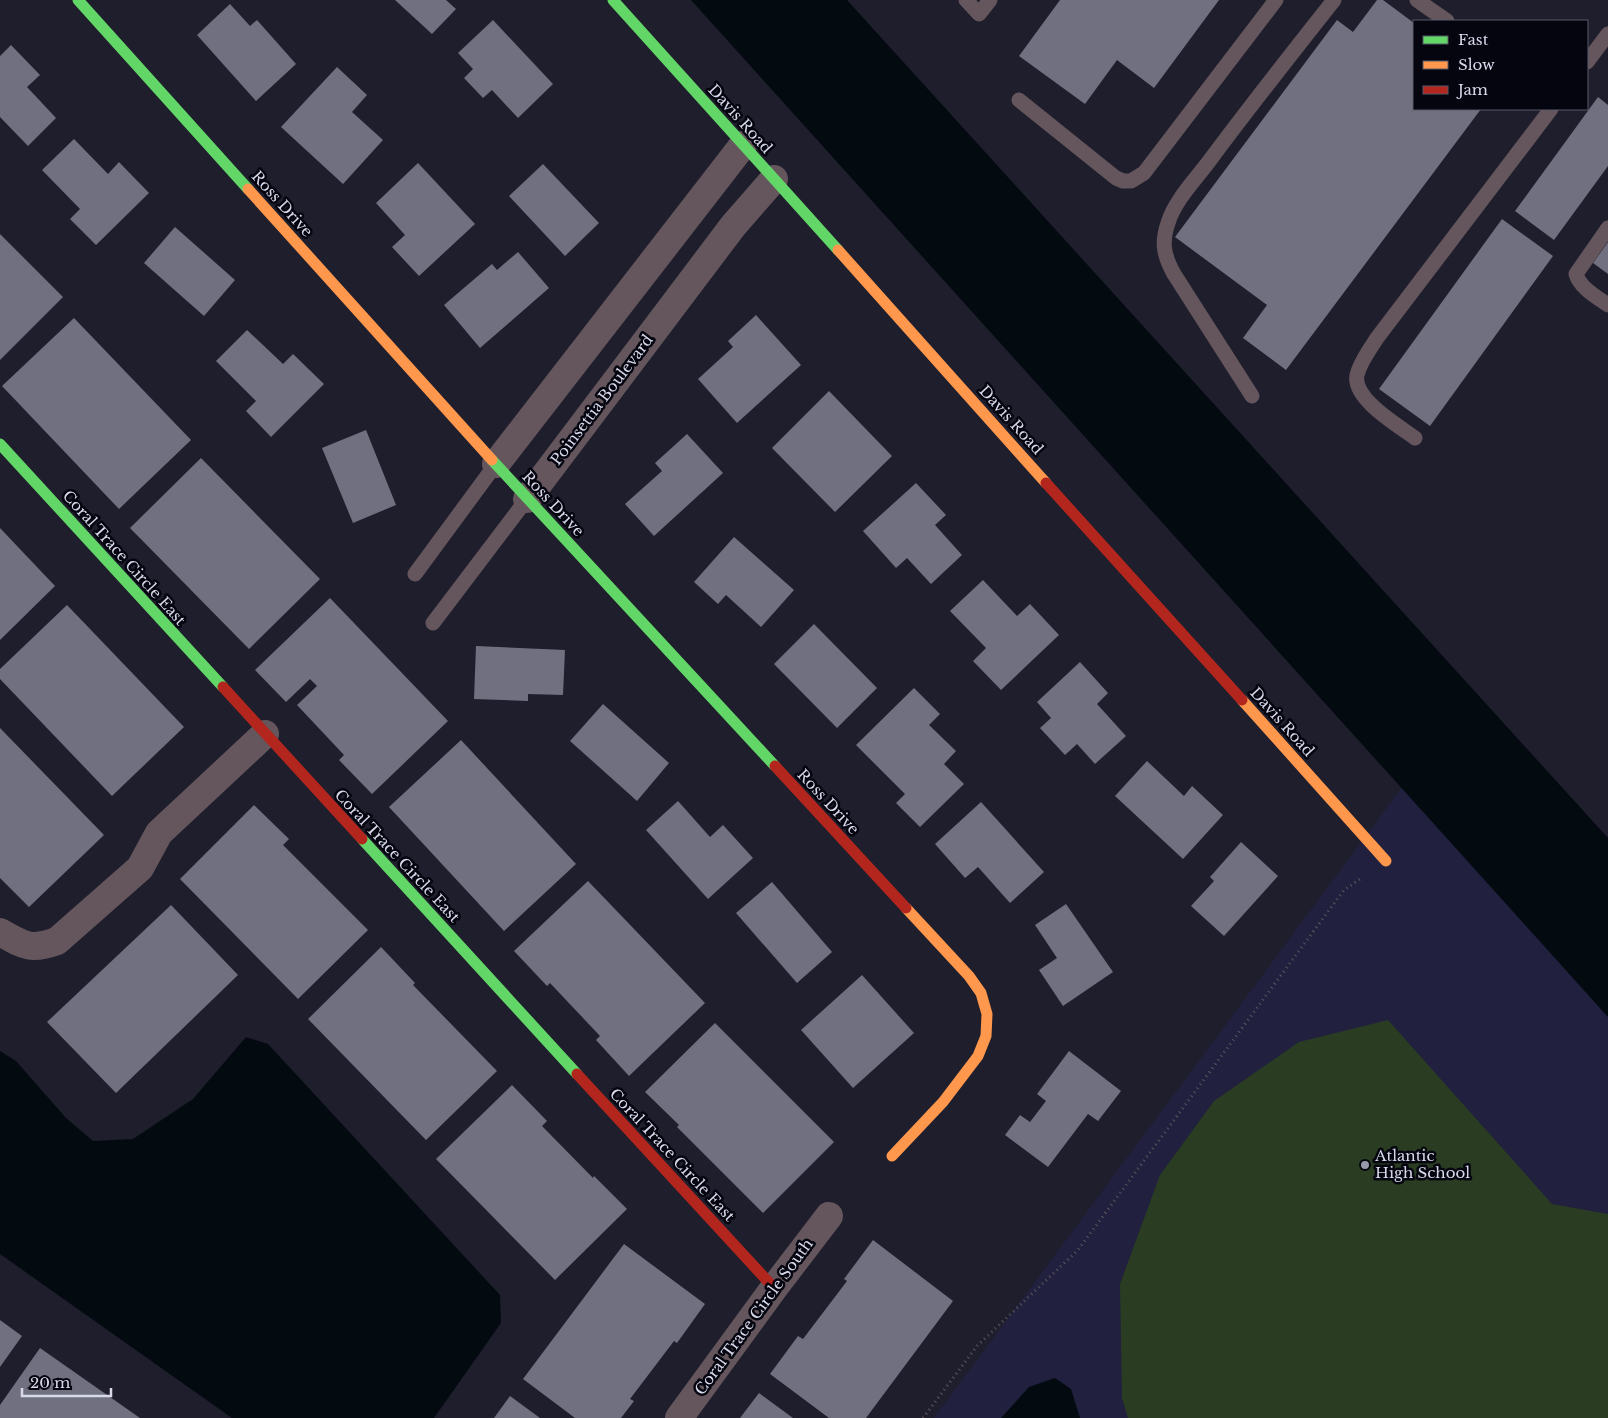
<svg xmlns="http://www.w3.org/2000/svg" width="1608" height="1418" font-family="'Libre Baskerville',serif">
	<rect width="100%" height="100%" fill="#1f1e2c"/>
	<path fill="#21203e" d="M1402 787 1608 1017V1418H934Z"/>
	<path fill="#2a3d22" d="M1388 1020 1552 1204 1608 1214V1418H1128L1122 1398 1120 1284 1160 1175 1214 1101 1299 1042Z"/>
	<path fill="#030b11" d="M691 0H847L1608 838V1017Z
		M246 1037 268 1044 500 1295 501 1323 434 1418H232L0 1254V1051L16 1061 66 1118 93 1141 133 1139 193 1099Z
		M1055 1378 1071 1389 1080 1418H1001L1029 1387Z"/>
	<path fill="#707081" d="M395 0H446L456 9 432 34Z
		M1060 0H1219L1154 88 1117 60 1085 104 1019 56Z
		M1377 0H1383L1414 23V109H1481L1286 370 1243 338 1267 305 1175 237 1337 20 1353 32Z
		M230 4 250 26 257 20 296 64 256 101 197 35Z
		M493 20 553 84 518 118 492 90 483 98 464 78 473 69 458 53Z
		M11 45 40 75 27 87 56 118 28 146 0 117V56Z
		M337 67 367 95 352 112 383 140 343 184 281 127Z
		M1598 97 1608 105V166L1554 240 1515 211Z
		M74 139 108 174 119 162 149 193 96 245 70 219 80 209 42 170Z
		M418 163 475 224 419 276 392 247 405 235 376 203Z
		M543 164 599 223 565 256 509 196Z
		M1502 219 1553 256 1430 426 1379 389Z
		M175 227 235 280 204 316 144 263Z
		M0 234 63 297 0 360Z
		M1608 242V274L1593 263Z
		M518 252 549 288 480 348 444 305 492 264 497 270Z
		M756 315 801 365 737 423 698 379 733 347 728 341Z
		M74 318 191 440 119 509 2 386Z
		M247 330 283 364 293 354 324 384 271 437 246 411 256 401 216 361Z
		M829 391 892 456 835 512 772 448Z
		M366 430 396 505 353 523 322 448Z
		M687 434 723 473 654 536 625 504 662 471 655 463Z
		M201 458 320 579 249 649 130 528Z
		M916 483 946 515 935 525 962 555 931 584 907 558 896 568 863 531Z
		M0 528 55 586 0 640Z
		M734 537 794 590 761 627 726 595 718 604 694 582Z
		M983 580 1017 616 1030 604 1059 635 1001 690 973 661 986 648 950 611Z
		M330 598 448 721 372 794 339 760 344 755 297 705 317 686 310 679 286 702 255 670Z
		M67 605 184 727 112 796 0 679V669Z
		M814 624 877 688 837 728 774 664Z
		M476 646 565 650 563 695 528 694V701L474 699Z
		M1080 662 1108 693 1097 704 1126 736 1095 764 1077 744 1065 755 1040 728 1051 718 1037 702Z
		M914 688 940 714 929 725 956 751 944 764 964 784 920 827 896 803 905 794 856 745Z
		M603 704 669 763 637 801 570 741Z
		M0 728 104 835 29 907 0 878Z
		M461 740 576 864 504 931 389 807Z
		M1147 761 1184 796 1192 786 1223 815 1183 859 1115 796Z
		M678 801 710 837 723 825 753 858 708 899 646 830Z
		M981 802 1044 872 1010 903 978 867 965 878 935 844Z
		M254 805 289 839 283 845 368 930 298 999 180 879Z
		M1241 842 1278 876 1224 936 1191 906 1214 881 1210 877Z
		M588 881 705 1003 629 1076 596 1040 600 1036 550 983 547 986 514 951Z
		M772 882 832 952 797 983 736 913Z
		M1066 904 1113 972 1063 1006 1039 970 1057 958 1035 925Z
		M171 905 238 975 116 1093 47 1022Z
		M381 947 415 983 413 985 497 1071 426 1140 308 1019Z
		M862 975 914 1033 853 1088 801 1030Z
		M715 1023 834 1142 763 1213 677 1127 679 1125 645 1092Z
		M1069 1051 1121 1091 1098 1121 1088 1114 1048 1167 1005 1135 1020 1115 1030 1122 1046 1101 1037 1094Z
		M512 1085 547 1121 542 1126 593 1178 594 1176 627 1209 555 1280 436 1159Z
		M873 1240 953 1301 866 1418H829L770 1374 798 1336 803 1339 847 1281 844 1279Z
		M624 1244 705 1304 677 1343 674 1341 630 1399 634 1401 621 1418H575L523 1379Z
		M0 1320 22 1336 0 1367Z
		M40 1348 140 1418H0V1405Z
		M759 1393 793 1418H740Z
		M510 1396 540 1418H494Z"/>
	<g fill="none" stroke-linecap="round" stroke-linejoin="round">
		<path stroke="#5e565d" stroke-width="3" stroke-dasharray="1 4" stroke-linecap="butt" d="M923 1418 977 1346 1078 1250 1344 890 1363 877"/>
		<path stroke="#64565c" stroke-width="15" d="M966 0 979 14 990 0
			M1417 0 1447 21
			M1587 62 1608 34
			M1019 100 1116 178 1123 181H1131L1144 173 1276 0
			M1608 228 1576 274C1580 288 1597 297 1608 305
			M1252 396 1174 274C1164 256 1161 243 1168 223 1175 200 1196 179 1210 160 1250 106 1292 53 1334 0
			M1415 438C1399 426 1352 399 1357 375 1360 362 1370 349 1377 338L1551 109
			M415 574 496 464
			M433 623 527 499"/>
		<path stroke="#64565c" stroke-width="28" d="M496 464 743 145
			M527 499 733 226 774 179
			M0 932C23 945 30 951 57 941L140 868 159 833 265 734
			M679 1418 774 1288 829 1216"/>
		<path stroke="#63d668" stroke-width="11" d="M78 0 248 189
			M613 0 838 250
			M0 444 223 687
			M492 460 775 766
			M362 839 577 1074"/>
		<path stroke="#ff974d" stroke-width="11" d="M248 189 492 460
			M838 250 1046 483
			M1242 700 1386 861
			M892 1156 943 1102 978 1056 986 1036 987 1014 981 993 969 976 906 908"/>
		<path stroke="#b3261e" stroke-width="11" d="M1046 483 1242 700
			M223 687 362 839
			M775 766 906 908
			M577 1074 774 1288"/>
	</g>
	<circle fill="#9798a8" stroke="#050510" stroke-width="2" cx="1365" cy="1165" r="5"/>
	<g text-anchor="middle" stroke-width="5" stroke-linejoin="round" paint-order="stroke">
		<g font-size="15" fill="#d7d9eb" stroke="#050510">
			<text transform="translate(740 119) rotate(48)" y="5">Davis Road</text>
			<text transform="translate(282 204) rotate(48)" y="5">Ross Drive</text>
			<text transform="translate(602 400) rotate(-53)" y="5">Poinsettia Boulevard</text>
			<text transform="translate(1011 420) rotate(48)" y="5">Davis Road</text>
			<text transform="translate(553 504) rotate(47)" y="5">Ross Drive</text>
			<text transform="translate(124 558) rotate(48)" y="5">Coral Trace Circle East</text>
			<text transform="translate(1282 722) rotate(48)" y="5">Davis Road</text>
			<text transform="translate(828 802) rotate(47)" y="5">Ross Drive</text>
			<text transform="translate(397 856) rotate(47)" y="5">Coral Trace Circle East</text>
			<text transform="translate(672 1155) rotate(47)" y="5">Coral Trace Circle East</text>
			<text transform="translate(754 1317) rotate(-54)" y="5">Coral Trace Circle South</text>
		</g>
		<g font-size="15" fill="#d7d9eb" stroke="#050510" text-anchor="start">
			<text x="1375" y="1161">Atlantic<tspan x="1375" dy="17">High School</tspan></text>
		</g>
	</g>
	<rect x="1413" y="20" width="175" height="90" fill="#050510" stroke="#595a68"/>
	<rect x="1423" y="36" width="25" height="8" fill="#63d668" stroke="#595a68"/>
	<text x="1458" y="45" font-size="15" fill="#d7d9eb">Fast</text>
	<rect x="1423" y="61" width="25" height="8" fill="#ff974d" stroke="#595a68"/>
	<text x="1458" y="70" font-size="15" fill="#d7d9eb">Slow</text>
	<rect x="1423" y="86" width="25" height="8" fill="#b3261e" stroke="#595a68"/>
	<text x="1458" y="95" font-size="15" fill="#d7d9eb">Jam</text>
	<path d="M22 1388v8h89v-8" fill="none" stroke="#d7d9eb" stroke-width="2.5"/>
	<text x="30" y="1388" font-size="15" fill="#d7d9eb" stroke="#050510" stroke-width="4" paint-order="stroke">20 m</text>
</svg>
